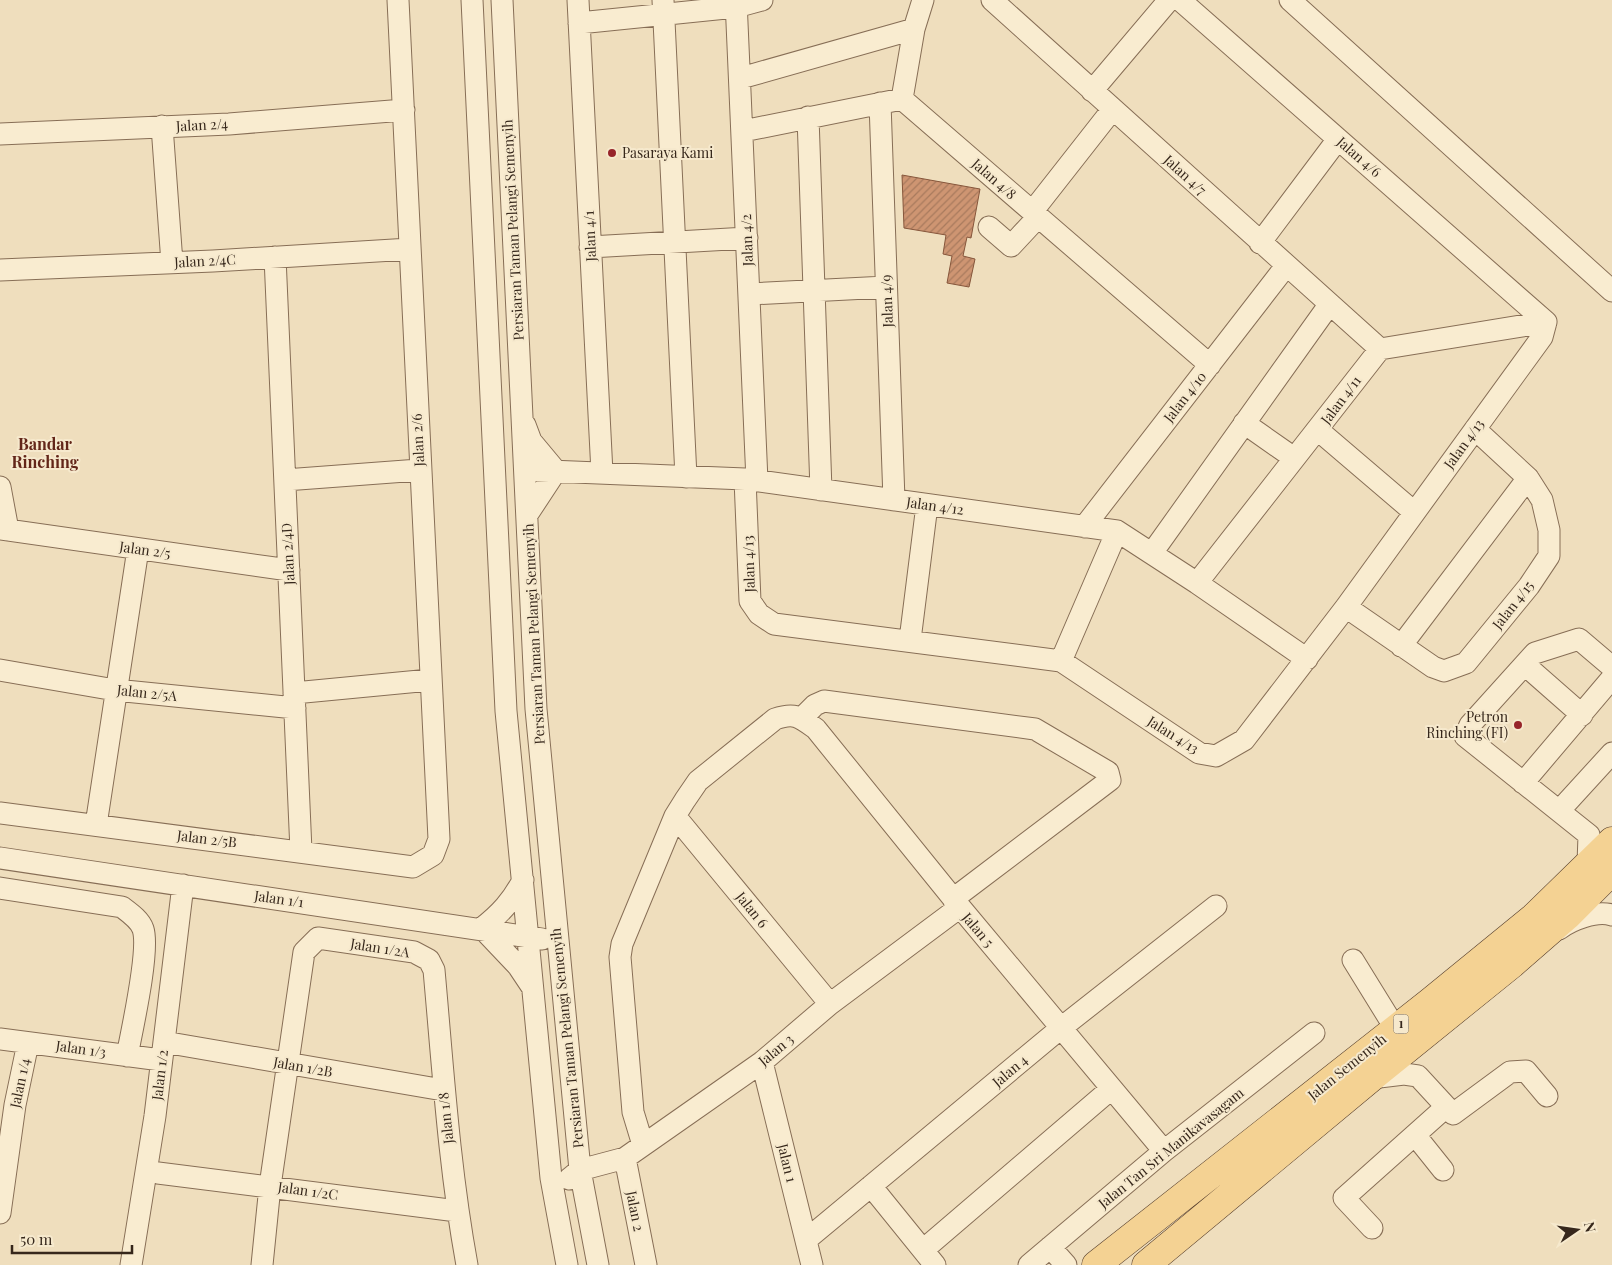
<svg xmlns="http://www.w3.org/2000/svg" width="1612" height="1265" font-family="'Playfair Display',serif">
	<defs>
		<pattern id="building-hatch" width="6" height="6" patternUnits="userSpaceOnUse" patternTransform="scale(1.25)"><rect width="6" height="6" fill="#ce9572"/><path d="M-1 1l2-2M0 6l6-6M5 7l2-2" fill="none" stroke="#a87a5d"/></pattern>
	</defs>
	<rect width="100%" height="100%" fill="#efdebd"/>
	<path fill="url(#building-hatch)" stroke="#86563b" d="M902 175 980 189 971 238 967 237 963 256 975 259 969 287 947 283 952 256 943 254 946 235 904 228Z"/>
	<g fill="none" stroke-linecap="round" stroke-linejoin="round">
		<defs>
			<path id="minor" d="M472 0 506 711 551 1178 567 1265
				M502 0 536 709 580 1170 598 1265
				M578 0 602 473
				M663 0 686 477
				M736 0 757 481
				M992 0 1380 349
				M1290 0 1612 291
				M579 23 736 7 762 0
				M741 78 914 29
				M1092 91 1169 0
				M902 99 914 29 923 0
				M880 103 894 500
				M808 117 821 490
				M162 126 172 263
				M743 131 902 99 1210 365
				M0 134 229 124 404 110
				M1032 212 1112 110
				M989 227 1011 246 1038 217
				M1260 243 1338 139
				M590 247 747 238
				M275 257 301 851
				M0 270 213 261 410 249
				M750 294 886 287
				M1244 423 1294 458
				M525 425 531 441 556 471 527 515
				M1318 430 1414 512
				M525 470 745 479 1117 531 1197 583 1307 659
				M745 479 750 601 759 614 774 624 1061 661 1199 753 1216 756 1244 740 1346 607 1542 337 1546 322 1180 0
				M285 480 419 470
				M0 487 8 530
				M1084 527 1286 266
				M0 529 289 570
				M1152 553 1329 305
				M1197 583 1380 349 1546 322
				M1346 607 1433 667 1444 671 1466 663 1529 586 1549 556V530L1542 500 1528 478 1475 429
				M910 640 927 505
				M1401 646 1528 478
				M1061 661 1117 531
				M1525 665 1582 715
				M0 670 115 690 295 708
				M294 693 430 680
				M802 718 815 705 824 701 1035 729 1108 772 1110 780 953 899
				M1523 783 1612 678
				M1559 811 1612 753
				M0 813 413 867 433 855 439 839 398 0
				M675 816 830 1004
				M96 825 138 549
				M0 858 542 939
				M1588 864 1589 835 1465 736 1470 725 1535 653 1579 639 1612 667
				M0 888 122 907C130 913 140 920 143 929 150 950 132 1030 127 1056
				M482 928 518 966 532 987
				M482 928C500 914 512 901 523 880
				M1559 929C1571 920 1596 910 1612 915
				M1353 960 1395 1028
				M0 1039 161 1060
				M164 1042 443 1090
				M762 1062 812 1265
				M1371 1078 1404 1074 1418 1076 1453 1114 1510 1072 1526 1071 1547 1096
				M1415 1135 1443 1170
				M643 1145 633 1112 620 957 622 944 675 816 685 800 698 781 775 719C795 712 800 717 816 729L960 907 1164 1151
				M625 1158 646 1265
				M158 1173 457 1211
				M569 1179 580 1170 625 1158 762 1062 830 1004 960 907
				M871 1186 935 1265
				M0 1213 15 1105 28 1043
				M1372 1228 1344 1198 1446 1107
				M806 1240 1061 1028 1216 906
				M1050 1247 1066 1265
				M923 1250 1111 1089
				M131 1265 155 1116 183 885
				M262 1265 270 1186 304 952 318 938 414 952 429 960 434 970C443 1069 449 1167 467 1265
				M1029 1265 1164 1151 1314 1033"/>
			<path id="major" d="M1096 1265 1430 1002 1534 917 1612 841
				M1146 1265 1371 1078 1512 964 1567 916 1612 871"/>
		</defs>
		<use href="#minor" stroke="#876e56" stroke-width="23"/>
		<use href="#major" stroke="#543c2b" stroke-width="29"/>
		<use href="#minor" stroke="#f9ecd0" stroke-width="21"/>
		<use href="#major" stroke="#f4d293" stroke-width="28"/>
	</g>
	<g fill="#97252a" stroke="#f6e9cd" stroke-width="2">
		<circle cx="612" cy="153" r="5"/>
		<circle cx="1518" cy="725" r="5"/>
	</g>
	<g text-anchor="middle" stroke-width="4" stroke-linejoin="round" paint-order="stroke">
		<rect fill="#f6e9cd" stroke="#706150" stroke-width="1" x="1393.5" y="1014.5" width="15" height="19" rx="4"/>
		<g font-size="12" font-weight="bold" fill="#36271b">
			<text x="1401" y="1028">1</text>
		</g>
		<g font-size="14" fill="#36271b" stroke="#f6e9cd">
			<text transform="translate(202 125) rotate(-3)" y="5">Jalan 2/4</text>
			<text transform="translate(1359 157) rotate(41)" y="5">Jalan 4/6</text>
			<text transform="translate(1185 175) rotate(42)" y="5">Jalan 4/7</text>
			<text transform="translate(994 179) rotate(41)" y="5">Jalan 4/8</text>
			<text transform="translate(513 230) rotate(-93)" y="5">Persiaran Taman Pelangi Semenyih</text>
			<text transform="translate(590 236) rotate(-93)" y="5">Jalan 4/1</text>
			<text transform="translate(747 240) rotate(-92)" y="5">Jalan 4/2</text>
			<text transform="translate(205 261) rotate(-3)" y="5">Jalan 2/4C</text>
			<text transform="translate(887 301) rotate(-92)" y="5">Jalan 4/9</text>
			<text transform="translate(1185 397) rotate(-52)" y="5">Jalan 4/10</text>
			<text transform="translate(1341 400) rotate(-53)" y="5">Jalan 4/11</text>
			<text transform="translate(418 440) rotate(-93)" y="5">Jalan 2/6</text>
			<text transform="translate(1464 444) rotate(-54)" y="5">Jalan 4/13</text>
			<text transform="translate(935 506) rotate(8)" y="5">Jalan 4/12</text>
			<text transform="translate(145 550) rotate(8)" y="5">Jalan 2/5</text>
			<text transform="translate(288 554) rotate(-93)" y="5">Jalan 2/4D</text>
			<text transform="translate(749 564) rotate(-92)" y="5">Jalan 4/13</text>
			<text transform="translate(1513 605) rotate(-52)" y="5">Jalan 4/15</text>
			<text transform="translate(534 634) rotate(-93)" y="5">Persiaran Taman Pelangi Semenyih</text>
			<text transform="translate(147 693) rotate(6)" y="5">Jalan 2/5A</text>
			<text transform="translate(1173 735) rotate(32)" y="5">Jalan 4/13</text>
			<text transform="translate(207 839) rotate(7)" y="5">Jalan 2/5B</text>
			<text transform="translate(279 899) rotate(8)" y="5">Jalan 1/1</text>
			<text transform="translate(752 910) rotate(51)" y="5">Jalan 6</text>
			<text transform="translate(978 930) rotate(50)" y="5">Jalan 5</text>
			<text transform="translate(380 948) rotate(9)" y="5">Jalan 1/2A</text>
			<text transform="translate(567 1038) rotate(-96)" y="5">Persiaran Taman Pelangi Semenyih</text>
			<text transform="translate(81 1049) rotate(8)" y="5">Jalan 1/3</text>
			<text transform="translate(776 1050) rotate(-40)" y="5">Jalan 3</text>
			<text transform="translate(303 1067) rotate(10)" y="5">Jalan 1/2B</text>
			<text transform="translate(1347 1067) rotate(-39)" y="5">Jalan Semenyih</text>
			<text transform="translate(1010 1071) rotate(-40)" y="5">Jalan 4</text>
			<text transform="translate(160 1075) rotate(-83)" y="5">Jalan 1/2</text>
			<text transform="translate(20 1083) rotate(-78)" y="5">Jalan 1/4</text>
			<text transform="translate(446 1118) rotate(-96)" y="5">Jalan 1/8</text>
			<text transform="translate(1171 1148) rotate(-39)" y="5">Jalan Tan Sri Manikavasagam</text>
			<text transform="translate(787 1163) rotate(76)" y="5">Jalan 1</text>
			<text transform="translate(308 1191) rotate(8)" y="5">Jalan 1/2C</text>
			<text transform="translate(635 1211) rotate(79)" y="5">Jalan 2</text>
		</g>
		<g font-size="14" fill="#36271b" stroke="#f6e9cd" text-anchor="start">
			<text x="622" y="158">Pasaraya Kami</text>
			<text x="1508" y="722" text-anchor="end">Petron<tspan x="1508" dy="16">Rinching (FI)</tspan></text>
		</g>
		<g font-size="16" font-weight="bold" fill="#632619" stroke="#f6e9cd">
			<text x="45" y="450">Bandar<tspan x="45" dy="18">Rinching</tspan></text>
		</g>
	</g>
	<g transform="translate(1577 1230) rotate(77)" stroke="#f6e9cd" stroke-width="4" paint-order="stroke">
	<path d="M0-4L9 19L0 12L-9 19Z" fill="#36271b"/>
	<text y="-8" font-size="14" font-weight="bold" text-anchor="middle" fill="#36271b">N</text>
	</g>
	<path d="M12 1245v8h120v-8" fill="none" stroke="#36271b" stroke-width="2.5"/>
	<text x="20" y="1245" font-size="15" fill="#36271b" stroke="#f6e9cd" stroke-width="4" paint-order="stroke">50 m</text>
</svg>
